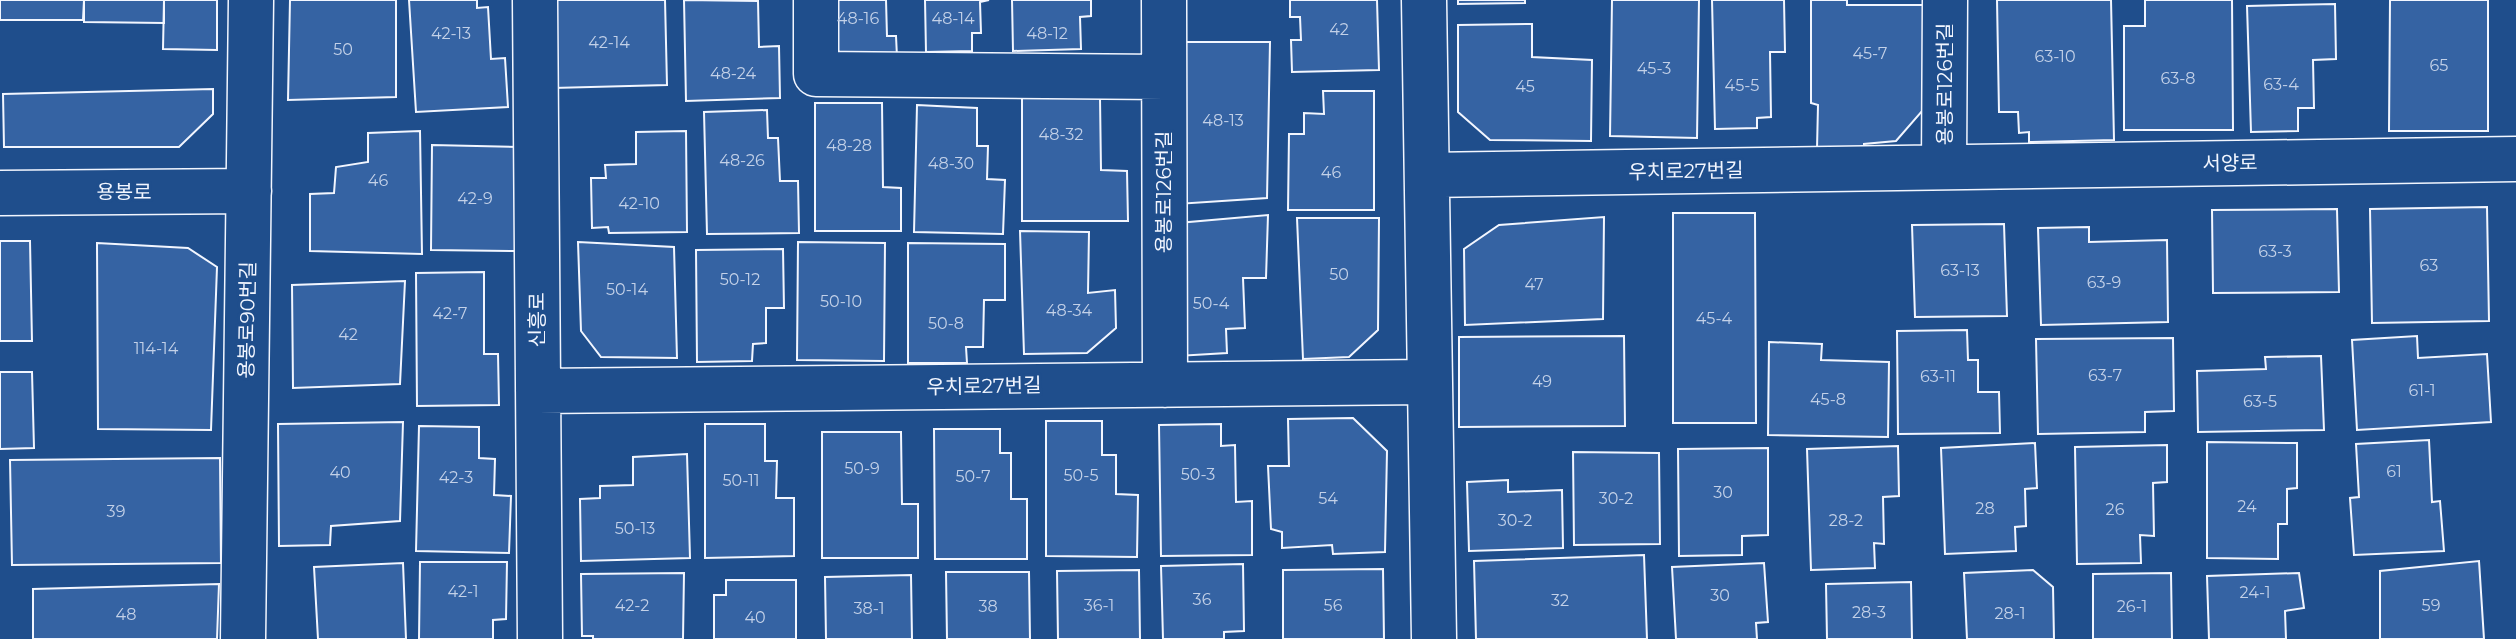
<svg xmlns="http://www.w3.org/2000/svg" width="2516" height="639" font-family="Montserrat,'Noto Sans KR',sans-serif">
	<rect width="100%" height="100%" fill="#1f4e8c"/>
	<path fill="#3563a3" stroke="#f2f6ff" stroke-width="2" d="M0 0H84L83 20H0Z
		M84 0H164V23L84 22Z
		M164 0H217V50L163 49Z
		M290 0H396V97L288 100Z
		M409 0H477V8L488 7 491 59 505 58 508 107 416 112Z
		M550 0H665L667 85 553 88Z
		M684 0 758 1 759 47 779 46 780 98 686 101Z
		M829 0H886L887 36H896L897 57 844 59 828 36Z
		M925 0H989L980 2 981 33H972V51L926 52Z
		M1012 0H1091V16L1080 17 1081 49 1013 51Z
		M1290 0H1377L1379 70 1292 72 1291 40H1301L1300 17H1290Z
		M1458 0H1525V3L1458 4Z
		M1612 0H1699L1697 138 1610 136Z
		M1712 0H1784L1785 52H1770L1771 117 1757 118V128L1715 129Z
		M1811 0H1847V5H1930V102L1896 141 1864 144V151L1817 149 1818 105 1811 103Z
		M1997 0H2111L2114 140 2029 142V132L2019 133 2018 112H1999Z
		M2145 0H2232L2233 130H2124V26H2145Z
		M2390 0H2488V131H2389Z
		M2335 4 2336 59 2313 60 2314 108H2298V131L2251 132 2247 6Z
		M1532 24V57L1592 60 1591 141 1490 140 1458 112V25Z
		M1177 42H1270L1267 198 1177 204Z
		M213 89V114L179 147H4L3 94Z
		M1323 91H1374V210H1288L1289 134H1304V113L1324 114Z
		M1022 98H1100L1101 170 1127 171 1128 221H1022Z
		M815 103H882L883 187 901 188V231H815Z
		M917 105 977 108V146H988L987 179 1005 180 1003 234 914 232Z
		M767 110 768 138H778L780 181H798L799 233 707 234 704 112Z
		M420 131 422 254 310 251V194L334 193 336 167 368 162V133Z
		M686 131 687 232 609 233 608 227 592 228 591 178H606L605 165 636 164V132Z
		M432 145 519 147 518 251 431 250Z
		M2487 207 2489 321 2372 323 2370 209Z
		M2337 209 2339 292 2213 293 2212 210Z
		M1673 213H1755L1756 423H1673Z
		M1268 215 1266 278H1243L1245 328 1226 329 1227 353 1177 356 1178 223Z
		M1604 217 1603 319 1465 325 1464 249 1499 225Z
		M1297 218H1379L1378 330 1349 357 1303 359Z
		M2004 224 2007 316 1915 317 1912 225Z
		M2089 227V242L2167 240 2168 322 2041 325 2038 228Z
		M1020 231 1089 232 1088 293 1115 290 1116 328 1087 353 1024 354Z
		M0 241H30L32 341H0Z
		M578 242 674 247 677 358 601 357 581 331Z
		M798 242 885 243 884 361 797 360Z
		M97 243 188 248 217 267 211 430 98 429Z
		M908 243 1005 244V300H984L983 347H966L967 363H908Z
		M783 249 784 308H766V343L753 344 752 361 697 362 696 250Z
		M484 272V354H498L499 405 417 406 416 273Z
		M405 281 400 384 293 388 292 285Z
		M1967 330 1968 360H1978V392H1999L2000 433 1898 434 1897 331Z
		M1624 336 1625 426 1459 427V337Z
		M2417 336 2418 358 2487 354 2491 422 2357 430 2352 340Z
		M2173 338 2174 411 2145 412V432L2038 434 2036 339Z
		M1769 342 1822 344 1821 360 1889 362 1888 437 1768 435Z
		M2321 356 2324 430 2198 432 2197 371 2266 369 2265 357Z
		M0 372H32L34 448 0 449Z
		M1353 418 1387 451 1385 552 1333 554 1332 545 1282 548V532L1271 529 1268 466H1289L1288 419Z
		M1046 421H1102V455H1116V494L1138 495 1137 557 1046 556Z
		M403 422 400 521 331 526 330 545 279 546 278 424Z
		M705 424H765V461H777L776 498H794V556L705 558Z
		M1221 424V446L1235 445 1236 502 1252 501V555L1161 556 1159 425Z
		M419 426 479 427V458L495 459 494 495 511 496 509 553 416 551Z
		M934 429H1000V453H1011V499H1027V559H935Z
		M822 432H901L902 504H918V558H822Z
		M2429 440 2432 502 2440 501 2444 551 2354 555 2350 498 2359 497 2356 444Z
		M2207 442 2297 443V488L2287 489V524H2278V559L2207 558Z
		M2035 443 2037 488 2025 489 2026 526 2015 527 2016 551 1945 554 1941 448Z
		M2167 445V482L2153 483 2154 536 2140 535 2141 563 2077 564 2075 447Z
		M1898 446 1899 496 1883 497 1884 544 1874 543 1875 568 1811 570 1807 449Z
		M1768 448V535L1742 536V555L1679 556 1678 449Z
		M1573 452 1659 453 1660 544 1574 545Z
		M687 454 690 558 581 561 580 499 600 498V486L633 485V457Z
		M220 458 221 563 12 565 10 460Z
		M1508 480V492L1562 490 1563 548 1469 551 1467 482Z
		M1644 555 1647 639H1476L1474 561Z
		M2479 561 2484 639H2380V571Z
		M420 562H507L506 619 493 620V639H419Z
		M403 563 406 639H318L314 567Z
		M1764 563 1768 622 1756 623 1757 639H1676L1672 567Z
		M1243 564 1244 631 1224 632V639H1163L1161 566Z
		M1383 569 1384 639H1283V570Z
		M1139 570 1140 639H1058L1057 571Z
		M2033 570 2053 587 2054 639H1967L1964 573Z
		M946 572H1029L1030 639H947Z
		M684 573 683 639H593V636H582L581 574Z
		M2171 573 2172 639H2093V574Z
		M2299 573 2304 608 2285 611 2286 639H2209L2207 576Z
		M911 575 912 639H826L825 577Z
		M726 580H796V639H714V595H726Z
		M1911 582 1912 639H1827L1826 584Z
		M219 584 217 639H33V589Z"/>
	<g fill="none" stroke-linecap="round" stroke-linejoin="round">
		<defs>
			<path id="minor" d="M535 0 540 639
				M816 0V74L1164 77
				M1164 0 1165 385
				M1424 0 1434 639
				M1944 167 1945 0
				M1427 175 2516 159
				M0 193 249 191
				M538 391 1429 382
				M243 639 251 0"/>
		</defs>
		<use href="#minor" stroke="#f2f6ff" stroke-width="47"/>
		<use href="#minor" stroke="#1f4e8c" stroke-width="44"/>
	</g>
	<g text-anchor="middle" stroke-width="6" stroke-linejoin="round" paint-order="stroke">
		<g font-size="16" fill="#c3d1e8">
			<text x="858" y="24">48-16</text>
			<text x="953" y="24">48-14</text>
			<text x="1339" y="35">42</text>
			<text x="451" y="39">42-13</text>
			<text x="1047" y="39">48-12</text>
			<text x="609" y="48">42-14</text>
			<text x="343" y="55">50</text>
			<text x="1870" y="59">45-7</text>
			<text x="2055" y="62">63-10</text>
			<text x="2439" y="71">65</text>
			<text x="1654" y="74">45-3</text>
			<text x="733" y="79">48-24</text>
			<text x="2178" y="84">63-8</text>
			<text x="2281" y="90">63-4</text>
			<text x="1742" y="91">45-5</text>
			<text x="1525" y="92">45</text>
			<text x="1223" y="126">48-13</text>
			<text x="1061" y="140">48-32</text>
			<text x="849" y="151">48-28</text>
			<text x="742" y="166">48-26</text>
			<text x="951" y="169">48-30</text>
			<text x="1331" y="178">46</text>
			<text x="378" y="186">46</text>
			<text x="475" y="204">42-9</text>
			<text x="639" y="209">42-10</text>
			<text x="2275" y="257">63-3</text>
			<text x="2429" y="271">63</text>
			<text x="1960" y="276">63-13</text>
			<text x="1339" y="280">50</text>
			<text x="740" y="285">50-12</text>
			<text x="2104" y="288">63-9</text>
			<text x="1534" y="290">47</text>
			<text x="627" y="295">50-14</text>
			<text x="841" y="307">50-10</text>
			<text x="1211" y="309">50-4</text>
			<text x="1069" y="316">48-34</text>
			<text x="450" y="319">42-7</text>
			<text x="1714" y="324">45-4</text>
			<text x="946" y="329">50-8</text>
			<text x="348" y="340">42</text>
			<text x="156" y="354">114-14</text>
			<text x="2105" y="381">63-7</text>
			<text x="1938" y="382">63-11</text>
			<text x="1542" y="387">49</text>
			<text x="2422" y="396">61-1</text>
			<text x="1828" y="405">45-8</text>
			<text x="2260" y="407">63-5</text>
			<text x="862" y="474">50-9</text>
			<text x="2394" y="477">61</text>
			<text x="340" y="478">40</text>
			<text x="1198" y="480">50-3</text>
			<text x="1081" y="481">50-5</text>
			<text x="973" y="482">50-7</text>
			<text x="456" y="483">42-3</text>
			<text x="741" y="486">50-11</text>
			<text x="1723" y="498">30</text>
			<text x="1328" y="504">54</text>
			<text x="1616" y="504">30-2</text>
			<text x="2247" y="512">24</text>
			<text x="1985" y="514">28</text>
			<text x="2115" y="515">26</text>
			<text x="116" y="517">39</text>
			<text x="1515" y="526">30-2</text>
			<text x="1846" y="526">28-2</text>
			<text x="635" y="534">50-13</text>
			<text x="463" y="597">42-1</text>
			<text x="2255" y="598">24-1</text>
			<text x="1720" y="601">30</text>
			<text x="1202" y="605">36</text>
			<text x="1560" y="606">32</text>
			<text x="632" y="611">42-2</text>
			<text x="1099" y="611">36-1</text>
			<text x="1333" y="611">56</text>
			<text x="2431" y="611">59</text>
			<text x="988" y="612">38</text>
			<text x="2132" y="612">26-1</text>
			<text x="869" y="614">38-1</text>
			<text x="1869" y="618">28-3</text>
			<text x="2010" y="619">28-1</text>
			<text x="126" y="620">48</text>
			<text x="755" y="623">40</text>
		</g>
		<g font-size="20" fill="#f2f6ff" stroke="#1f4e8c">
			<text transform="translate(1945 84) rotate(-90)" y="7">용봉로126번길</text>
			<text transform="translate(2230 163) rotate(-1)" y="7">서양로</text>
			<text transform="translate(1686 171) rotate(-1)" y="7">우치로27번길</text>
			<text x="124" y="199">용봉로</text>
			<text transform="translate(1164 192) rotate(-90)" y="7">용봉로126번길</text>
			<text transform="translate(247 320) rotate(-89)" y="7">용봉로90번길</text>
			<text transform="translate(537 320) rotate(-90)" y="7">신흥로</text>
			<text transform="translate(984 386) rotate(-1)" y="7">우치로27번길</text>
		</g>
	</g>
</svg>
